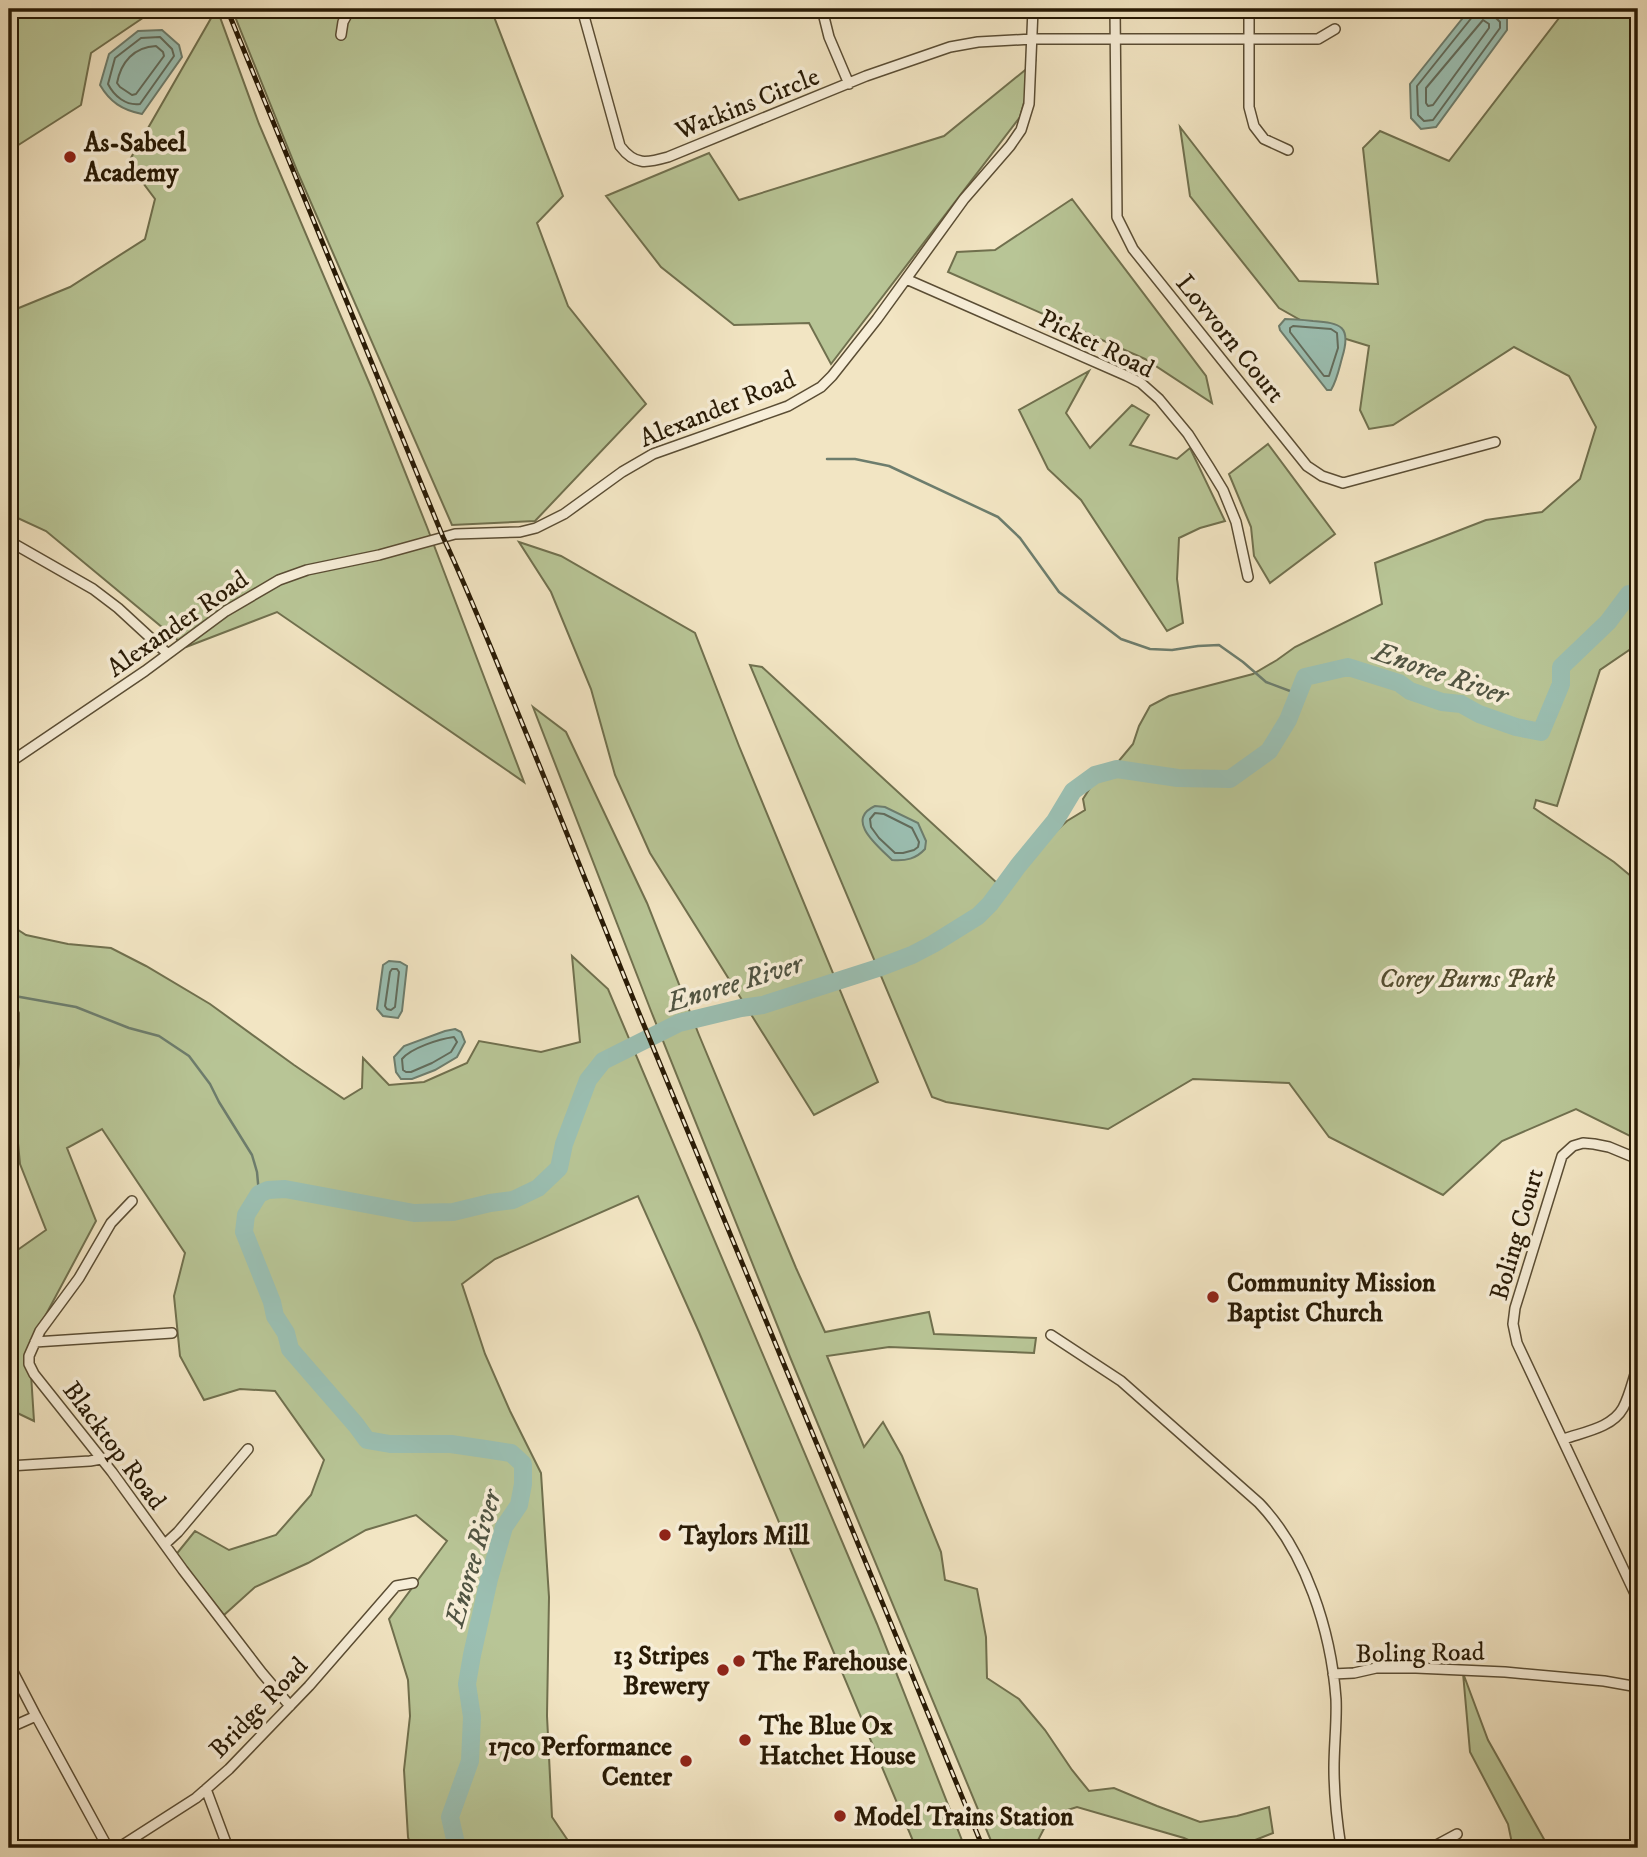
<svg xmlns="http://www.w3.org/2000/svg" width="1647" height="1857" font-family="'IM FELL DW Pica',serif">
	<rect width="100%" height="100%" fill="#f2e5c3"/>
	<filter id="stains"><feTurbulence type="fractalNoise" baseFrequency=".00286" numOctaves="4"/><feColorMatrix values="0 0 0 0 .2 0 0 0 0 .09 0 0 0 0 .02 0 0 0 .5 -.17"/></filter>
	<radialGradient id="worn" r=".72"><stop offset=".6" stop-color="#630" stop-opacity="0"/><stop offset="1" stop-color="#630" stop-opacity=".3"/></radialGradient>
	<path fill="#b8c596" stroke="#70704e" stroke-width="2" d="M9 9H156L91 53 81 105 9 151Z
		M211 9H217L259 124 371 387 427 527 524 782 277 612 186 647 46 531 9 514V312L70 287 145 239 155 199 128 163 214 13Z
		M232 9H491L563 196 537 223 568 306 646 404 535 521 452 525 298 173Z
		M1566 9H1638V644L1600 670 1557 806 1536 800 1534 808 1614 862 1638 882V1140L1576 1109 1502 1141 1443 1195 1329 1137 1289 1083 1193 1079 1108 1129 946 1102 932 1097 750 665 762 667 998 884 1029 854 1034 851 1067 821 1085 810 1083 799 1097 777 1118 762 1133 744 1139 726 1150 706 1169 696 1253 674 1277 660 1295 647 1382 604 1375 563 1486 520 1542 512 1580 479 1596 427 1569 376 1514 347 1393 425 1369 429 1360 410 1369 346 1320 331 1279 308 1190 196 1180 127 1299 281 1378 284 1363 148 1380 131 1449 161Z
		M1035 62 1020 117 831 364 809 323 734 325 661 267 606 196 709 153 739 200 944 136Z
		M1072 199 1206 376 1212 403 1145 359 948 272 957 252 995 250Z
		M1089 371 1066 413 1090 448 1132 405 1149 415 1130 445 1177 459 1190 448 1225 521 1200 528 1179 538 1177 579 1183 623 1167 631 1081 500 1048 469 1019 410Z
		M1268 444 1335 534 1270 583 1254 556 1251 527 1229 474Z
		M519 542 561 556 695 633 739 746 878 1082 814 1115 650 853 615 775 591 689 551 592Z
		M533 707 566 732 647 903 699 1035 796 1268 825 1332 929 1312 934 1334 1036 1338 1034 1353 889 1347 827 1356 864 1447 883 1422 902 1456 941 1552 945 1580 977 1589 986 1637 987 1678 1019 1699 1045 1730 1072 1770 1089 1791 1114 1788 1157 1806 1200 1822 1237 1816 1269 1807 1273 1833 1235 1848H1206L1184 1838 1077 1807 1051 1815 1034 1848H994L790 1357 651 1011Z
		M9 924 26 935 68 944 111 948 146 966 210 1004 294 1065 344 1099 362 1088 363 1058 389 1085 424 1082 467 1063 479 1041 541 1052 580 1042 572 956 608 989 877 1624 965 1848H916L699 1332 638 1196 495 1259 462 1284 485 1354 510 1411 541 1473 549 1597 547 1716 552 1817 573 1848H411L408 1837 404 1770 410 1716 408 1680 389 1619 447 1541 416 1515 366 1530 308 1563 255 1587 224 1615 200 1585 174 1557 195 1531 229 1550 276 1535 311 1495 324 1460 275 1391 240 1389 204 1400 180 1356 174 1296 185 1253 102 1129 67 1148 96 1221 27 1350 31 1374 34 1421 9 1409V1256L46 1230 20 1164 14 1101 19 1064V1013L9 994Z
		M1463 1673 1488 1740 1549 1848H1513L1508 1824 1470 1752Z"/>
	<path fill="#9bbfb2" stroke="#6d7d6d" stroke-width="2" d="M1470 9H1495L1507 18V30L1436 127 1421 129 1411 118 1410 84Z
		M162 30 179 45 182 57 142 114C122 110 110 102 100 85L109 54 138 31Z
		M1285 319C1294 319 1304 320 1313 321 1341 323 1352 326 1342 358 1339 369 1337 380 1331 390H1327L1280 330 1279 326Z
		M875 806 885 807 918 823 926 841 925 849C916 859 906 861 892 860 879 847 844 820 875 806Z
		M389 961 400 962 407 966 402 1011 398 1018 383 1016 377 1009 383 965Z
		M455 1029 461 1032 465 1042 457 1057 435 1070 412 1079H401L396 1072 394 1057 404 1046 445 1031Z"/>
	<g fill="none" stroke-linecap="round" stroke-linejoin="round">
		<path stroke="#626c5c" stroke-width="2" d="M1475 9 1473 16 1417 86 1418 115 1424 121 1433 120 1500 28V22L1493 15 1492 9
			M1483 20 1489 24V28L1433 105 1428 106 1426 103V88Z
			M160 37 172 49 174 56 140 104C126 106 114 96 108 84L115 58 141 38Z
			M156 46 163 52 164 56 136 94 132 95 120 87 117 83C121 62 134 47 156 46Z
			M1293 326 1331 329 1337 333 1338 348 1329 376H1324L1290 332V328Z
			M875 813 884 814 912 828 919 842 918 847 914 850 903 853H895L879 838 871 827 870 819Z
			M392 969H397L399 972 395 1007 391 1010 387 1009 385 1006 390 972Z
			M454 1037 457 1042 451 1052 432 1063 411 1072H406L403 1070 402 1059C411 1048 439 1039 454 1037Z"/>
		<path stroke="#6d7d6d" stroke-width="2.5" d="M827 459H855L889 466 998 517 1020 538 1059 592 1121 639 1150 649 1172 650 1198 646 1219 645 1243 662 1266 682 1298 694
			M9 995 76 1007 129 1028 159 1036 189 1056 210 1084 219 1102 252 1155 257 1172 259 1194"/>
		<path stroke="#9bbfb2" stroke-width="18" d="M457 1848 450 1817 470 1761 472 1717 467 1684 472 1655 489 1579 504 1527 519 1505 523 1484V1464L511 1453 485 1449 451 1444H390L367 1440 356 1425 290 1349 286 1333 275 1316 272 1302 244 1232 246 1215 259 1194 268 1190 285 1189 414 1213 453 1212 490 1203 513 1200 538 1188 559 1168 564 1144 588 1080 603 1061 679 1023 741 1008 763 1005 878 968 912 955 933 944 978 916 990 904 1018 866 1055 821 1073 791 1095 775 1117 769 1178 778 1230 779 1269 751 1288 720 1305 677 1348 667 1399 683 1410 691 1442 702 1461 704 1479 714 1516 727 1541 732 1561 684V667L1608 622 1629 594 1638 593"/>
		<defs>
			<path id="minor" d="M582 9 620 146C635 166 647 163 668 157L866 76 950 47 978 42 1032 39H1318L1335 29
				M822 9 829 37 849 84
				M1115 9 1117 217 1133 249 1307 466 1322 476 1343 483 1495 442
				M1249 9V107L1254 126 1264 139 1288 150
				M341 35 343 22 350 9
				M906 279 1127 376 1141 383 1159 399 1188 434 1209 467 1223 490 1236 522 1248 577
				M9 541 93 589 118 608 168 654
				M9 763 145 671 226 611 279 580 307 570 379 555 455 534 520 532 536 528 564 514 622 472 653 454 788 406 821 387 832 376 877 319 964 199 1010 146 1021 130 1029 104 1033 9
				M1638 1159 1609 1147 1594 1144 1583 1143 1573 1146 1562 1156 1515 1308 1513 1324 1517 1343 1638 1600
				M132 1201 111 1223 79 1278 40 1331 29 1356V1364L34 1374 112 1472 183 1570 262 1673 290 1706
				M1051 1335 1121 1381 1259 1503C1306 1552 1331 1631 1336 1699 1337 1722 1334 1745 1334 1768 1334 1795 1337 1822 1341 1848
				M35 1342 172 1333
				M1564 1439C1583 1432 1612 1428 1623 1408 1630 1395 1633 1379 1638 1365
				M9 1466 90 1461 101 1459
				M165 1544 178 1532 248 1449
				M9 1664 36 1716
				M1333 1674 1354 1673 1376 1668H1416L1505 1672 1604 1681 1638 1687
				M9 1728 36 1716 108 1848
				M206 1789 228 1848
				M118 1848 196 1798 229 1769 309 1686 396 1586 413 1583
				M1431 1848 1457 1834"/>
		</defs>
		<use href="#minor" stroke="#5a4d34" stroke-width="12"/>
		<use href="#minor" stroke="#f7eed8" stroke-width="9"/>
		<defs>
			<path id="rail" d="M227 9 443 537C467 588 488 641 510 694 555 802 597 910 641 1018 755 1295 870 1571 983 1848"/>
		</defs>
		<use href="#rail" stroke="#281a05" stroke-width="5"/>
		<use href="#rail" stroke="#f7eed8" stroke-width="2.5" stroke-dasharray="8" stroke-linecap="butt"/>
	</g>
	<g fill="#8f2418" stroke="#f7eed8" stroke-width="2.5">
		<circle cx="70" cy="157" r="7"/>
		<circle cx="1213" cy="1297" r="7"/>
		<circle cx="665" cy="1535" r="7"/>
		<circle cx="739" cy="1661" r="7"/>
		<circle cx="723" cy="1670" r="7"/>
		<circle cx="745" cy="1740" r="7"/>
		<circle cx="686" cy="1761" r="7"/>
		<circle cx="840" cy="1816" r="7"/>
	</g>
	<g text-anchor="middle" stroke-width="7" stroke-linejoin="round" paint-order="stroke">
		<g font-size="26" fill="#281a05" stroke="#f7eed8">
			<text transform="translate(747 103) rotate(-22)" y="9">Watkins Circle</text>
			<text transform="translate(1231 338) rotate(51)" y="9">Lovvorn Court</text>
			<text transform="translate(1097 343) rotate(26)" y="9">Picket Road</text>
			<text transform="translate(717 408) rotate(-22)" y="9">Alexander Road</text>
			<text transform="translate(177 623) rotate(-35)" y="9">Alexander Road</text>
			<text transform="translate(1516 1234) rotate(-74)" y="9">Boling Court</text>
			<text transform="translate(115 1445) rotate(53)" y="9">Blacktop Road</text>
			<text transform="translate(1420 1652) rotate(-1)" y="9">Boling Road</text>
			<text transform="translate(258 1707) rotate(-46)" y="9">Bridge Road</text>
		</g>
		<g font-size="26" font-weight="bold" fill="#281a05" stroke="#f7eed8" text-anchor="start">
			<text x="84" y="151">As-Sabeel<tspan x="84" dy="30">Academy</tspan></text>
			<text x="1227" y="1291">Community Mission<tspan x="1227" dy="30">Baptist Church</tspan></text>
			<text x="679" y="1544">Taylors Mill</text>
			<text x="709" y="1664" text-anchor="end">13 Stripes<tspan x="709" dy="30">Brewery</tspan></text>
			<text x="753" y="1670">The Farehouse</text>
			<text x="759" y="1734">The Blue Ox<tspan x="759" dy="30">Hatchet House</tspan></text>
			<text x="672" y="1755" text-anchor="end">17co Performance<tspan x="672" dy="30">Center</tspan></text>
			<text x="854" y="1825">Model Trains Station</text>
		</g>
		<g font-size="26" font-style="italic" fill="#534d30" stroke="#f7eed8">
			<text x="1467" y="987">Corey Burns Park</text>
		</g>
		<g font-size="28" font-style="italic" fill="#505442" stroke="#f7eed8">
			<text transform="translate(1441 672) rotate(19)" y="10">Enoree River</text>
			<text transform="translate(734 982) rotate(-17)" y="10">Enoree River</text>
			<text transform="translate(472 1558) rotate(-74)" y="10">Enoree River</text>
		</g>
	</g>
	<rect width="1647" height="1857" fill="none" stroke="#f2e5c3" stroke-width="35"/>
	<rect x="10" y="10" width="1626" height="1836" fill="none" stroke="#281a05" stroke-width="3.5"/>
	<rect x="18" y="18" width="1612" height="1822" fill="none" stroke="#281a05" stroke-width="2"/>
	<rect width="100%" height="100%" filter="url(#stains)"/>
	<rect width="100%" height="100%" fill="url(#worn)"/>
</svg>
